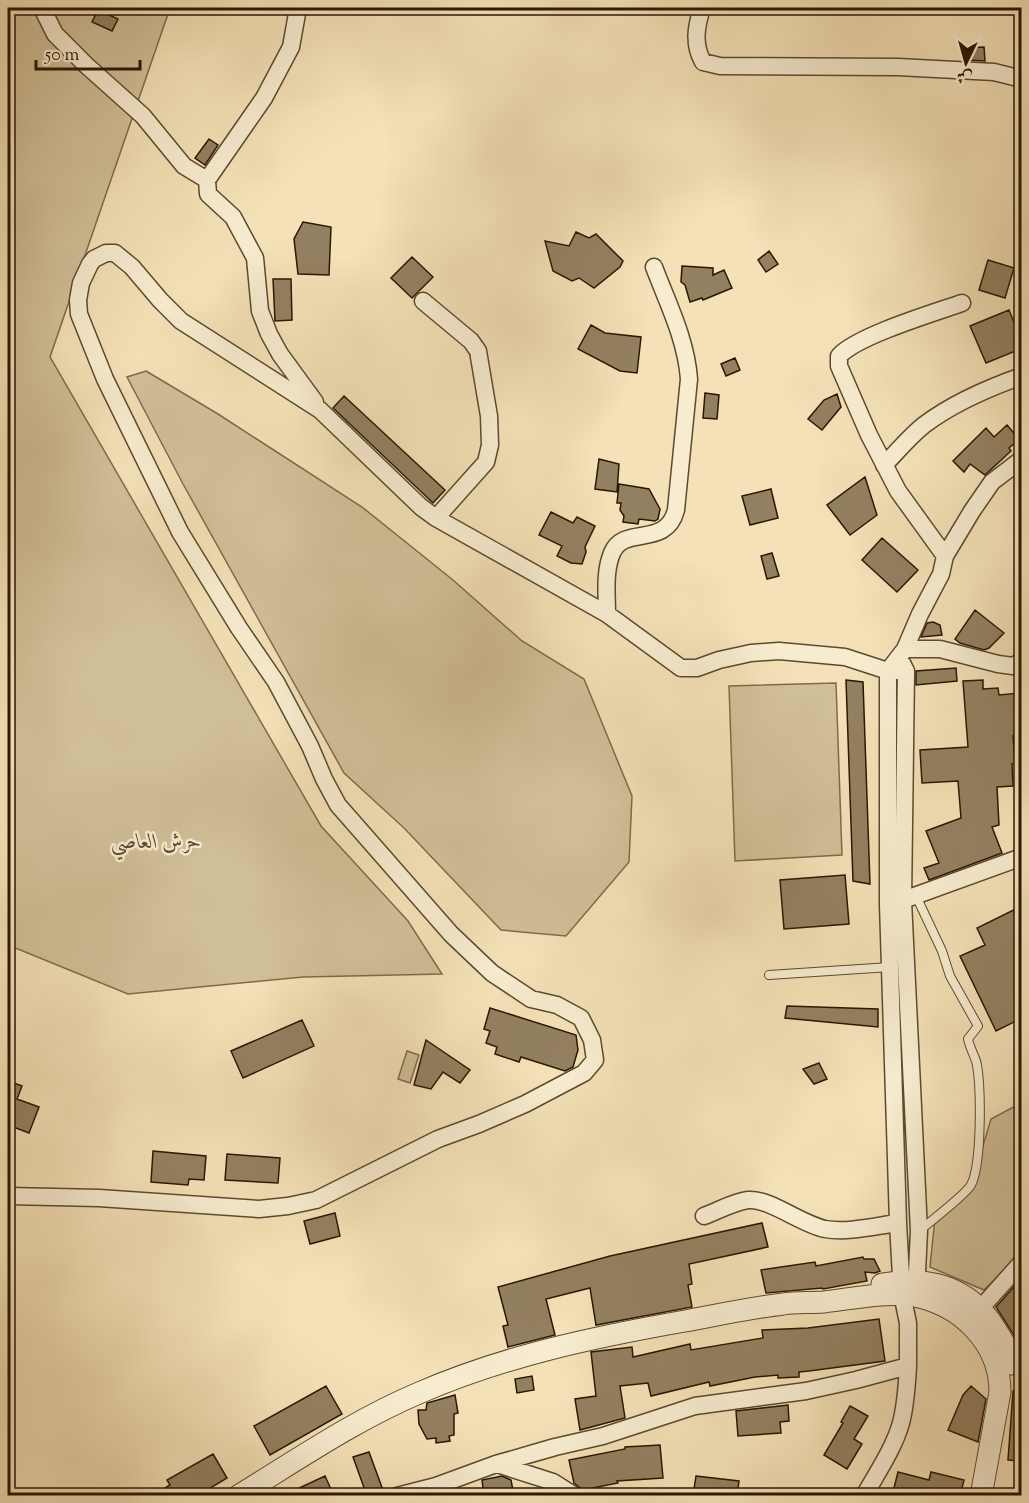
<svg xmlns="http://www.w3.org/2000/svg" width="1029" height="1503" font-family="'Sorts Mill Goudy',Amiri,serif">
	<rect width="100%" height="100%" fill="#f4e1b7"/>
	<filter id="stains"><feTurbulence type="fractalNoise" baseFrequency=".00333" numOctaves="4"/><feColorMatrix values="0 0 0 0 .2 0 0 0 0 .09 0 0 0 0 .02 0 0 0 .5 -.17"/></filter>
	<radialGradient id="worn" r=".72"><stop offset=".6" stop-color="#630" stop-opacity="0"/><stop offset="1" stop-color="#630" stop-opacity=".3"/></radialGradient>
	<path fill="#d1bf98" stroke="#7d6b4d" stroke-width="1.5" d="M8 8H170L50 357 321 826 408 921 442 974 303 977 128 994 8 945Z
		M146 371 218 414 362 507 453 580 522 641 584 679 632 796 629 862 566 936 501 930 404 828 344 773 183 484 127 377Z
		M836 683 842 855 735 861 729 686Z
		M407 1051 419 1055 410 1083 398 1079Z
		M1021 1103V1254L984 1290 930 1267 935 1218 971 1186 991 1119Z"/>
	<path fill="#938060" stroke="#291702" stroke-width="1.5" d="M98 10 118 19 112 31 92 22Z
		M984 47 985 61 967 60 966 48Z
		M209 139 218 145 205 165 195 158Z
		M303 222 331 227 329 275 298 274 294 239Z
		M576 232 589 238 596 234 623 261 620 267 594 288 579 278 572 281 553 271 545 241 569 246Z
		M769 251 778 264 766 272 758 260Z
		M412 257 433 277 412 298 391 278Z
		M988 260 1014 268 1005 298 979 290Z
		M682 266 713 268V275L724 270 732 288 703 300 702 298 690 302 685 285 681 282Z
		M273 279H291L292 320 275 321Z
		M1009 310 1020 337 1018 350 986 363 970 326Z
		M591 325 605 333 641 337 637 373 620 371 578 349Z
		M735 358 740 370 726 376 721 364Z
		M705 393 719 395 717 419 703 418Z
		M837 394 841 407 822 430 808 419 824 400Z
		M344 396 445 490 433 503 333 408Z
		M1007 425 1019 439 1009 448 1011 451 985 475 970 464 964 472 953 461 986 428 994 437Z
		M599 459 619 464 617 492 595 489Z
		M865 477 877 515 850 535 827 505Z
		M619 484 649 489 660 509 658 519 655 521 639 519 638 524 623 522 624 516 620 510 621 503H617Z
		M771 489 778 518 750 525 742 496Z
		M551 512 573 523 577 517 595 526 585 547 586 552 582 564 571 563 557 556 562 546 539 535Z
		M882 538 918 570 897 592 862 560Z
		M772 553 779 576 767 579 761 556Z
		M975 610 1004 633 989 648 984 650 960 643 955 639Z
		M933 622 940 625 942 635 921 637 927 623Z
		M956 668 957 681 916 685V671Z
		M846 680 863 682 870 884 853 881Z
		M983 680V689L998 688 999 695 1022 693V735L1013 736 1015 764H1012L1013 786 997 787 999 825 992 827 1002 853 929 880 924 868 939 863 926 831 961 818 958 781 922 783 920 750 968 747 963 681Z
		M845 875 849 924 784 929 780 880Z
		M1022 906V1018L996 1031 960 956 985 945 977 928Z
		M787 1006 878 1009V1027L785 1018Z
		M490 1008 576 1035 578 1050 573 1067 565 1071 521 1057 519 1062 495 1054 497 1047 486 1043 490 1031 484 1029Z
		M302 1020 314 1046 243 1078 231 1051Z
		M426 1040 470 1070 460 1083 443 1072 431 1089 414 1085Z
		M819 1063 827 1079 814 1084 803 1069Z
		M8 1081 22 1086 17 1099 39 1107 29 1133 8 1125Z
		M153 1151 206 1156 204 1180 189 1179 188 1185 151 1182Z
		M227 1154 280 1158 278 1183 225 1180Z
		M335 1213 340 1236 310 1244 304 1221Z
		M762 1223 768 1247 689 1264 692 1284 688 1285 692 1307 596 1325 590 1288 546 1299 555 1335 508 1347 503 1326 508 1325 498 1287 610 1256Z
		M863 1257 864 1259H874L880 1271 875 1273 865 1272 867 1281 823 1289 822 1288 766 1293 761 1270 815 1262 816 1266Z
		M1018 1282 1022 1285V1352L1012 1332 996 1307Z
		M879 1319 885 1361 809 1371 799 1372V1377L778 1378V1375L755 1377 710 1386 709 1382 651 1396 648 1383 620 1386 625 1418 580 1430 575 1399 596 1396 591 1352 632 1347 633 1357 690 1344 691 1350 763 1338 762 1330 808 1328Z
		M532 1376 534 1390 517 1393 515 1379Z
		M326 1386 342 1414 270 1455 254 1426Z
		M971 1386 986 1399 978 1442 948 1430 963 1395Z
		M1013 1391H1022V1461L1008 1460Z
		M455 1395 458 1413 454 1414V1435L449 1436 450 1441 436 1443V1438L427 1439 419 1424 418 1410H426L427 1403Z
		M788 1405 789 1421 780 1422 781 1433 738 1436 736 1411Z
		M850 1406 868 1416 854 1439 862 1444 847 1469 824 1455 843 1423 841 1422Z
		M660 1445 663 1478 617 1481 618 1483 583 1490 574 1483 569 1460 625 1449V1447Z
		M369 1452 384 1493 378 1496H367L353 1457Z
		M213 1454 227 1478 197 1496H152L170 1485 167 1480Z
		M898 1472 929 1480 931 1472 964 1480 960 1496H892Z
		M325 1476 334 1496H282Z
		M502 1476 511 1480 514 1496H484L482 1480Z
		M696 1476 739 1481 737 1496H693Z"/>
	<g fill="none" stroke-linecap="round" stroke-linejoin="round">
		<defs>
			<path id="service" d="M916 896 942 951 950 976 978 1026 968 1039C970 1049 976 1058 977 1065 981 1089 982 1164 971 1185 966 1194 930 1222 919 1231
				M769 975 890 967"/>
			<path id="minor" d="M42 8 55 34 86 65 143 116 184 166 207 180
				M298 8 291 47 264 98 207 180 208 194 233 217 255 258 260 311 269 334 280 354 315 402
				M702 8C696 27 693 44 703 62L720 66 898 67 994 72 1022 79
				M423 301 471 341 478 351 489 416 490 445 486 462 436 518
				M884 465C897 452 910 436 924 425 953 403 988 388 1022 376
				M945 556 898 491 869 435 839 366V356C857 336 933 313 962 303
				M607 614C607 595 604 572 612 553 624 524 666 549 676 510L689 379C686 339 668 304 654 267
				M905 649H940L998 664 1013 666 1022 661
				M902 663 906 671 903 901 919 1231 916 1293
				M895 903 1022 857
				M8 1196 99 1198 259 1209 288 1206 316 1200 438 1139 479 1124 525 1104 584 1073 595 1060 592 1040 581 1018 557 1005 531 999 492 973 451 934 338 805 324 779 310 746 276 682 239 628 180 532 105 379 79 314 78 300 81 283 90 264 94 259 106 253H115L132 267 160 300 181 321 320 410 421 507 436 518 607 614 681 668H697L719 660 751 653 779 651 845 657 888 671H906
				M704 1216C718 1211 733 1202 748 1200 769 1198 801 1224 825 1229 848 1233 875 1226 898 1223
				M980 1309 1022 1262
				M497 1464 553 1482 575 1496
				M397 1496 436 1486 496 1464 555 1447 603 1436 695 1406 806 1391 856 1380 908 1366V1323L902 1294 898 1223 888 904V671L905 649 920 614 941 574 945 556 972 511 992 482 1022 459
				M864 1496C877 1473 894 1448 901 1423 906 1404 907 1385 908 1366"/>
			<path id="tertiary" d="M882 1284C930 1276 970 1287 996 1330 1003 1341 1010 1352 1011 1364
				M238 1496C297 1460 355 1420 419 1393 504 1356 594 1337 685 1321 717 1315 750 1308 783 1304 796 1302 810 1303 824 1302 851 1299 887 1291 914 1296 961 1305 1000 1343 1000 1392L981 1496"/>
		</defs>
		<use href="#service" stroke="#5c4a2f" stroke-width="10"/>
		<use href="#minor" stroke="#5c4a2f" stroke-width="19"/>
		<use href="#tertiary" stroke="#5c4a2f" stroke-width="23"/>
		<use href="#service" stroke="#f8ecd0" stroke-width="8"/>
		<use href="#minor" stroke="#f8ecd0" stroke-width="16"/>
		<use href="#tertiary" stroke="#f8ecd0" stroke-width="21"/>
	</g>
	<g text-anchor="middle" stroke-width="5" stroke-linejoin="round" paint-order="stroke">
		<g font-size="21" font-style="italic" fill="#5b492f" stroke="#f8ecd0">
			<text x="156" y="848">حرش العاصي</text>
		</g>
	</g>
	<rect width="1029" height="1503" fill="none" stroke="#f4e1b7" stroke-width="30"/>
	<rect x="9" y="9" width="1011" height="1485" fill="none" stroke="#291702" stroke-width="3"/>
	<rect x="15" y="15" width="999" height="1473" fill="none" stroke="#291702" stroke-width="1.5"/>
	<g transform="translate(966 63) rotate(185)" stroke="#f8ecd0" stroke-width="4.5" paint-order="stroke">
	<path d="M0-4.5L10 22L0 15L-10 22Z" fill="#291702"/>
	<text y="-9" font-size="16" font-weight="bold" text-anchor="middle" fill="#291702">ش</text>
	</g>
	<path d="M36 60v9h104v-9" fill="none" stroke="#291702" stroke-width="3"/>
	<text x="45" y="60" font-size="18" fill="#291702" stroke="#f8ecd0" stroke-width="4.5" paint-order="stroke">50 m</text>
	<rect width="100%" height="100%" filter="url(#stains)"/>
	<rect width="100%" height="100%" fill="url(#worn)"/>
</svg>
